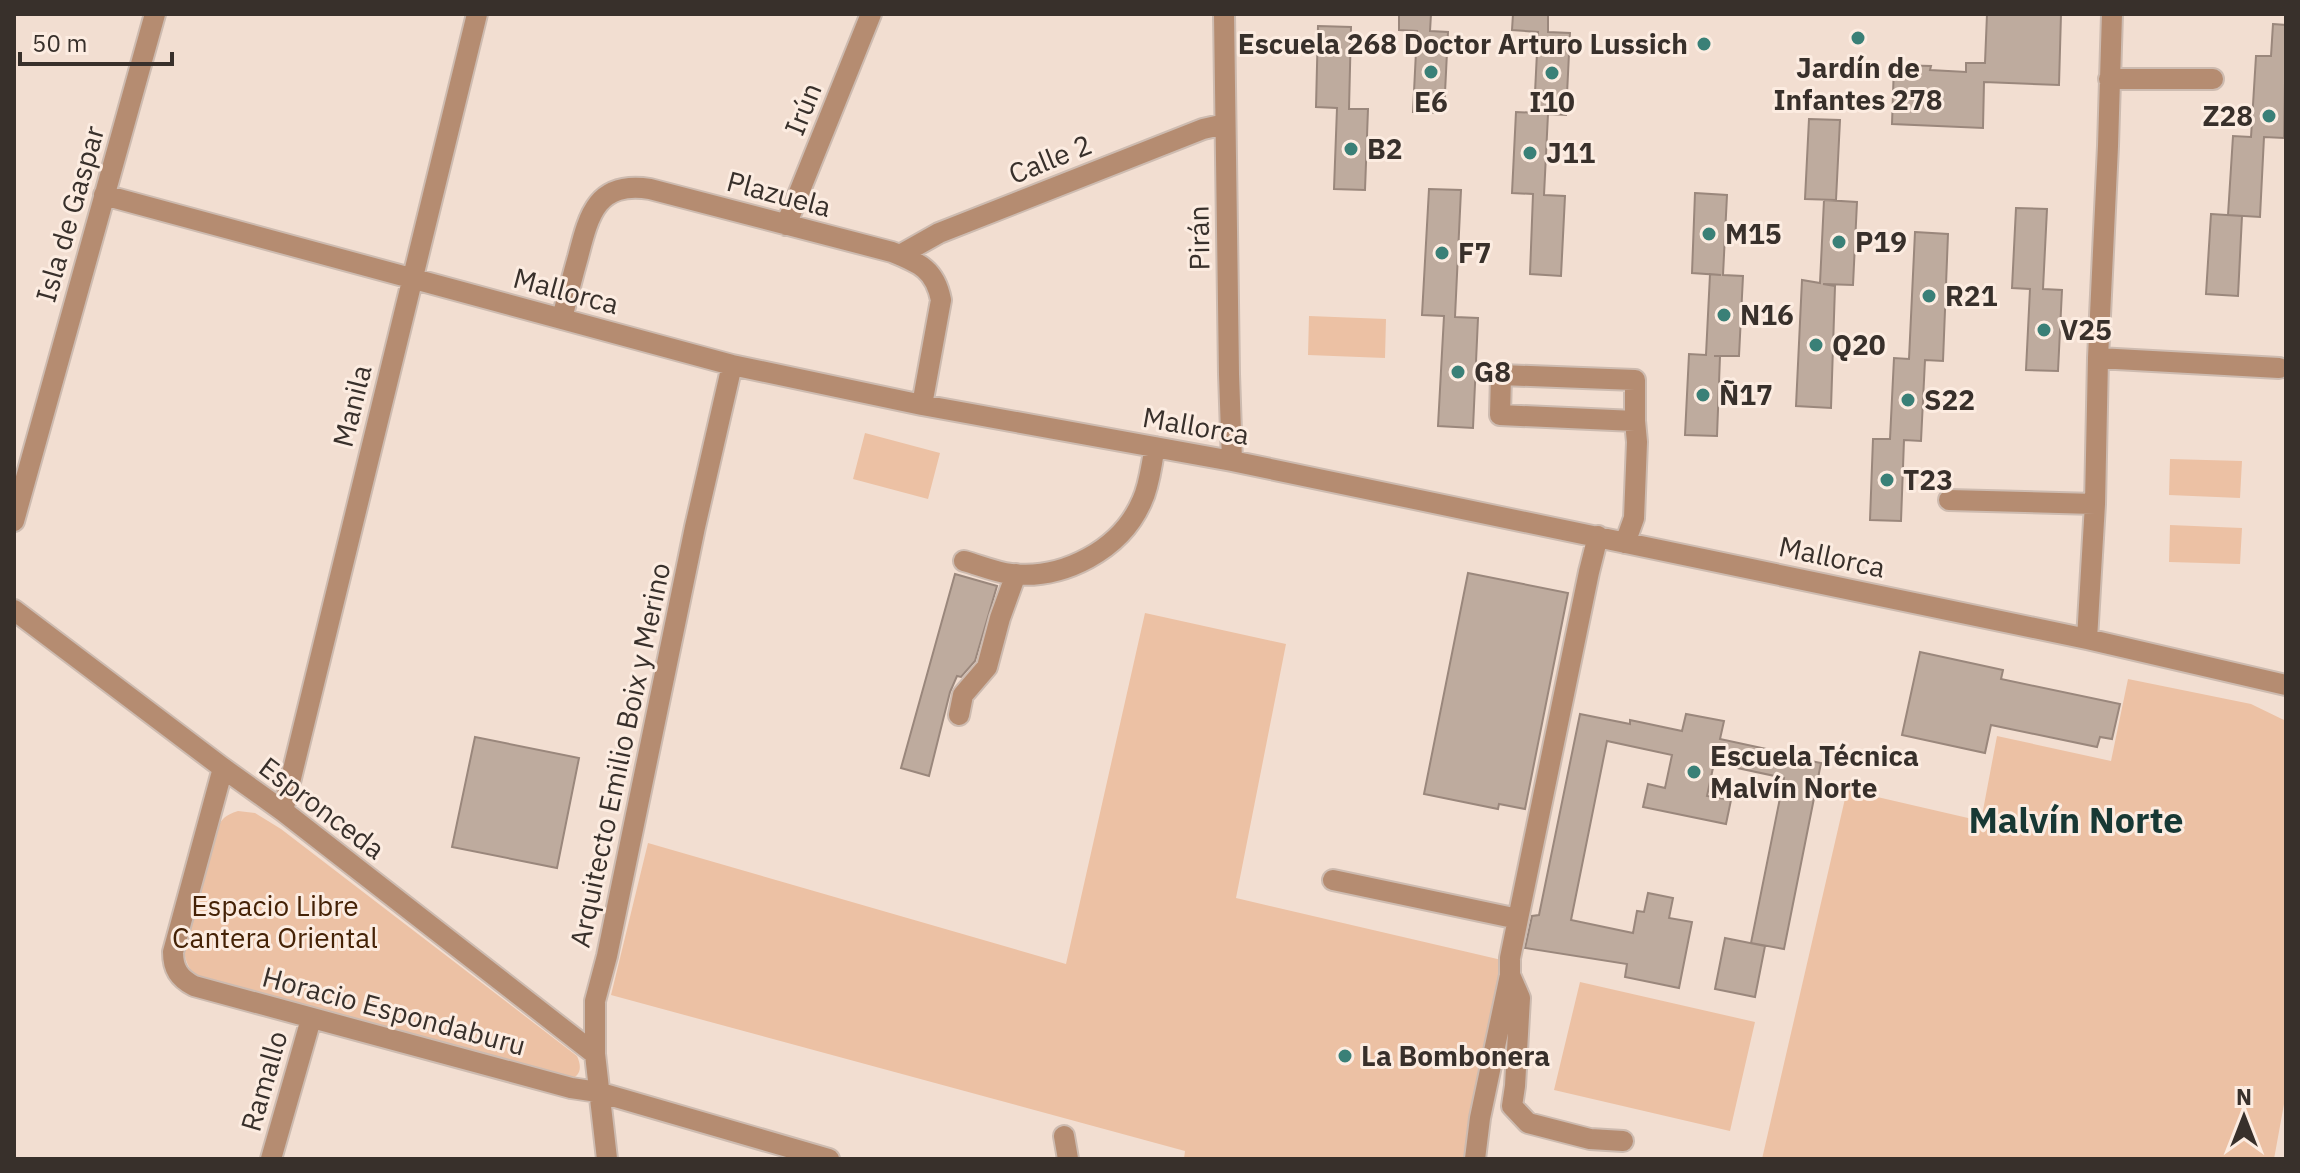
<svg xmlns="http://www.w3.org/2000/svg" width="2300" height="1173" font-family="'IBM Plex Sans',sans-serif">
	<rect width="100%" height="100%" fill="#f2ded1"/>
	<path fill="#ecc1a4" d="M1309 316 1386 319 1385 358 1308 355Z
		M865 433 940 453 928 499 853 479Z
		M2170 459 2242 461 2240 498 2169 495Z
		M2170 525 2242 528 2240 564 2169 562Z
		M1145 613 1286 644 1236 898 1506 961 1466 1159H1184L1185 1151 611 995 648 843 1066 964Z
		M2128 679 2251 704 2286 721V1093L2274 1159H1762L1847 790 1981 821 1997 736 2111 761Z
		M238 811 255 813 281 829 577 1056C582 1067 581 1076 569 1080L200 980C190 971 186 964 184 951L216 831C221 819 225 815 238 811Z
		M1580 982 1755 1022 1730 1131 1554 1090Z"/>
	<path fill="#beab9e" stroke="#9a877c" stroke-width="2" d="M1399 14H1431L1430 31 1448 32 1444 113 1413 112 1417 31 1399 30Z
		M1513 14H1548V32L1570 33 1566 115 1548 114 1544 195 1565 196 1561 276 1530 274 1533 194 1512 193 1516 112 1542 113H1534L1538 32 1512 30Z
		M1987 14H2061L2059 85 1984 82 1983 128 1892 124 1894 65 1931 66 1930 70 1966 72V63H1985Z
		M2273 24 2286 25 2284 138 2264 137 2260 217 2228 215 2233 136 2251 137 2256 56H2271Z
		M1318 26 1351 27 1349 109H1368L1365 190 1334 189 1337 108 1316 107Z
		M1809 119 1840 120 1836 200 1805 199Z
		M1429 189 1461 190 1455 317 1478 318 1473 428 1438 426 1444 316 1422 315Z
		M1695 193 1727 195 1723 275 1743 276 1739 356H1714H1720L1717 436 1685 435 1689 354 1706 355 1710 274 1721 275 1692 273Z
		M1824 200 1857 202 1853 285 1823 284 1835 286 1831 408 1796 406 1802 280 1820 283Z
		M2016 208 2047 209 2043 289 2062 290 2058 371 2026 370 2030 289 2012 288Z
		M2211 214 2242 216 2238 296 2206 294Z
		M1915 232 1948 234 1943 361 1925 360 1921 441 1904 440 1901 521 1870 520 1873 439H1890L1894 358 1909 359Z
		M1468 573 1568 593 1525 809 1499 804 1498 809 1424 794Z
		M955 574 997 586 975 661 961 677 957 676 950 692 929 776 901 768Z
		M1920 652 2003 670 2001 679 2120 704 2112 739 2100 737 2097 747 1991 725 1985 753 1902 735Z
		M1580 714 1630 724V720L1682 731 1686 714 1724 721 1720 739 1771 750 1770 753 1821 763 1784 949 1751 943 1784 778 1714 763 1707 796 1731 800 1726 824 1643 807 1648 784 1665 788 1672 755 1607 741 1571 920 1633 933 1637 911 1644 912 1648 893 1673 898 1669 918 1692 922 1679 988 1625 977 1627 964 1525 948 1532 916 1539 915Z
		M475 737 579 758 557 868 452 847Z
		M1725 938 1765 946 1755 997 1715 989Z"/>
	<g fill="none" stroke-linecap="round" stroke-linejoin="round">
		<defs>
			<path id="minor" d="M1224 14 1229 374 1232 461
				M2109 79H2213
				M104 195 732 365 922 405 1232 461 2087 639 2286 685
				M786 225 871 14
				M900 255 939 233 1203 129 1225 124
				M562 319C567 298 572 278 578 257 589 214 597 181 650 189L892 252C919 263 935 269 941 300L922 405
				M2098 358 2279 368
				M1949 500 2095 504
				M14 521 155 14
				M1625 543 1634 518 1637 442 1635 421 1500 415 1501 375 1635 380V421
				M964 561C979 565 995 572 1011 574 1063 580 1121 550 1142 501 1150 484 1151 465 1155 447
				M14 610 223 768 283 811 595 1054
				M2087 639 2095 504 2098 358 2108 146 2112 14
				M959 715 963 695 987 667 1000 618 1016 574
				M223 768 173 952C173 969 179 978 194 986L571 1088 598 1092 829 1159
				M283 811 477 14
				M1333 880 1518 919
				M1510 975 1520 998 1515 1086 1512 1106 1528 1123 1590 1139 1623 1141
				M1064 1136 1068 1159
				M271 1159 311 1019
				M607 1159 595 1054V1001L607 956 695 527 732 365
				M1475 1159 1480 1118 1510 975V958L1589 572 1598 536"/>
		</defs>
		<use href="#minor" stroke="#cdbbb0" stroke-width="24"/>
		<use href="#minor" stroke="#b58c71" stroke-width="20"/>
	</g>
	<g fill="#3a8077" stroke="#fcece1" stroke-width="3">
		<circle cx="1858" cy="38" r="8"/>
		<circle cx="1704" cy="44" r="8"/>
		<circle cx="1431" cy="72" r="8"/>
		<circle cx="1552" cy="73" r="8"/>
		<circle cx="2269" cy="116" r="8"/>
		<circle cx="1351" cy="149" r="8"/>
		<circle cx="1530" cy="153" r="8"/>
		<circle cx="1709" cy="234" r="8"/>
		<circle cx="1839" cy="242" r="8"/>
		<circle cx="1442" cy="253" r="8"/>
		<circle cx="1929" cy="296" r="8"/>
		<circle cx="1724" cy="315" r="8"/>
		<circle cx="2044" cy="330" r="8"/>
		<circle cx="1816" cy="345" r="8"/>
		<circle cx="1458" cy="372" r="8"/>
		<circle cx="1703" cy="395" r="8"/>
		<circle cx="1908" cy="400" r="8"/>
		<circle cx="1887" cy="480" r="8"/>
		<circle cx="1694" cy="772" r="8"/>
		<circle cx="1345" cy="1056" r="8"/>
	</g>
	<g text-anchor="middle" stroke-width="6" stroke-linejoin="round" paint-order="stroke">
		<g font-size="28" font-weight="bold" fill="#38302b" stroke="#fcece1" text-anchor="start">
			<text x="1688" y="54" text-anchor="end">Escuela 268 Doctor Arturo Lussich</text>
			<text x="1858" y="78" text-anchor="middle">Jardín de<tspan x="1858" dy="32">Infantes 278</tspan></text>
			<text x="1431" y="112" text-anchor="middle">E6</text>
			<text x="1552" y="112" text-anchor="middle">I10</text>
			<text x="2253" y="126" text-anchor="end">Z28</text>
			<text x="1367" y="159">B2</text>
			<text x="1546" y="163">J11</text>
			<text x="1725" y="244">M15</text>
			<text x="1855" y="252">P19</text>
			<text x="1458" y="263">F7</text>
			<text x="1945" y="306">R21</text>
			<text x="1740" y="325">N16</text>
			<text x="2060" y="340">V25</text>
			<text x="1832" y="355">Q20</text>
			<text x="1474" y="382">G8</text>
			<text x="1719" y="405">Ñ17</text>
			<text x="1924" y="410">S22</text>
			<text x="1903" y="490">T23</text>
			<text x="1710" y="766">Escuela Técnica<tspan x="1710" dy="32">Malvín Norte</tspan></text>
			<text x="1361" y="1066">La Bombonera</text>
		</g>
		<g font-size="28" fill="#38302b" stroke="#fcece1">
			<text transform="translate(803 109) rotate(-68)" y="10">Irún</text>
			<text transform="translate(1050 159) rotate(-22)" y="10">Calle 2</text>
			<text transform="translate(779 194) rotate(15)" y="10">Plazuela</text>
			<text transform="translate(70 214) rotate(-74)" y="10">Isla de Gaspar</text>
			<text transform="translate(1199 238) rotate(-91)" y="10">Pirán</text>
			<text transform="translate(566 291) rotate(15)" y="10">Mallorca</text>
			<text transform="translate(352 406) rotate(-76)" y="10">Manila</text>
			<text transform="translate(1196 426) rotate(10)" y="10">Mallorca</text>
			<text transform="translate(1832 557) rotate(12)" y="10">Mallorca</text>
			<text transform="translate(620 755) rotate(-78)" y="10">Arquitecto Emilio Boix y Merino</text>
			<text transform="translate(322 808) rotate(37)" y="10">Espronceda</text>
			<text transform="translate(394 1011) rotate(15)" y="10">Horacio Espondaburu</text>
			<text transform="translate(264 1081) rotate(-74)" y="10">Ramallo</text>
		</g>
		<g font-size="28" fill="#452206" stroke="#fcece1">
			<text x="275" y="916">Espacio Libre<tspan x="275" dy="32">Cantera Oriental</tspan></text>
		</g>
		<g font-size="36" font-weight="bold" fill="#173834" stroke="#fcece1">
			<text x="2076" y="833">Malvín Norte</text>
		</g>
	</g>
	<rect width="2300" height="1173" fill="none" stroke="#38302b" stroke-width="32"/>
	<g transform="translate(2244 1117)" stroke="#fcece1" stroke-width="6" paint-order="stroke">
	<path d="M0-6L14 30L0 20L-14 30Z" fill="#38302b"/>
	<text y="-12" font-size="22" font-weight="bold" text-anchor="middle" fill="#38302b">N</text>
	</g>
	<path d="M20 52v12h152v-12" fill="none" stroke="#38302b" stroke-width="4"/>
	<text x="32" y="52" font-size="24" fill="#38302b" stroke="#fcece1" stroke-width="6" paint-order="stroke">50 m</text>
</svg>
